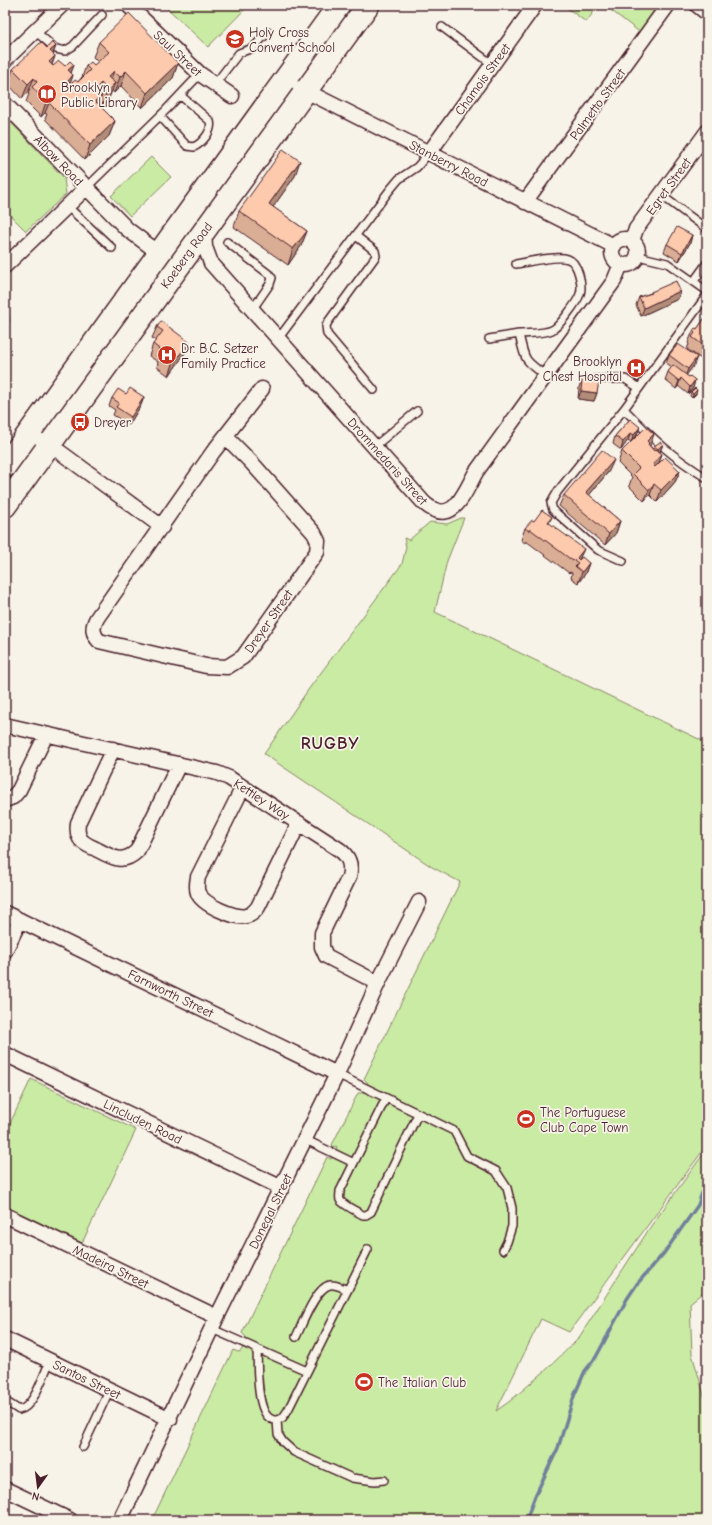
<svg xmlns="http://www.w3.org/2000/svg" width="712" height="1525" font-family="'Comic Neue',sans-serif">
	<rect width="100%" height="100%" fill="#f7f3e8"/>
	<filter id="ink" filterUnits="userSpaceOnUse"><feTurbulence type="fractalNoise" baseFrequency=".025" numOctaves="2"/><feDisplacementMap in="SourceGraphic" scale="8" xChannelSelector="R" yChannelSelector="G"/><feConvolveMatrix kernelMatrix="1 2 1 2 8 2 1 2 1" color-interpolation-filters="sRGB"/></filter>
	<g filter="url(#ink)">
		<path fill="#c9eba3" stroke="#8a8567" d="M164 5H249L208 47Z
			M563 5H599L586 22Z
			M604 5H668L646 37Z
			M5 116 64 178 66 194 26 231 5 210Z
			M151 157 171 177 130 216 111 196Z
			M461 518H464L447 561 435 612 707 743V1145L569 1332 541 1319 496 1411 510 1401 545 1371 578 1339 651 1226 707 1149V1289L690 1303 692 1354 707 1405V1520H152L233 1350 238 1352 241 1351 246 1341V1337L242 1333 327 1157 331 1159 337 1147 336 1146 334 1147 332 1145 358 1093H361L364 1092 368 1083 364 1079 460 882 432 867 264 754 308 690 402 564 406 547 404 538 409 540 430 522 447 524Z
			M31 1079 136 1130 82 1243 5 1206V1134Z"/>
		<g fill="none" stroke-linecap="round" stroke-linejoin="round">
			<path stroke="#727f9c" stroke-width="3.5" d="M526 1520 535 1496 558 1448 574 1396 585 1371 596 1357 627 1299 637 1284 664 1253 698 1205 707 1178"/>
			<defs>
				<path id="lane" d="M442 27 492 64
					M35 31 56 49 65 51 73 46 102 15
					M215 84 239 53 253 48 268 32
					M160 116 187 146 194 147C202 143 213 131 210 121L180 95
					M86 188 166 110 200 74
					M661 195 707 229
					M67 206 112 248
					M356 236 375 251 376 256 328 322 326 326 327 334 374 390
					M227 242 270 275 272 278 270 284 252 310
					M638 256 667 263 707 291
					M516 264C528 262 557 255 568 259 578 262 583 285 580 294 578 301 559 327 552 330 543 334 529 333 519 334
					M694 281 707 263
					M5 319V320
					M278 339 389 191 399 179 417 167 429 153
					M489 339 519 334C525 361 524 360 546 376
					M593 387V383L596 379H625L639 388
					M624 409C651 437 673 458 707 478
					M375 446 417 411
					M623 561 598 550 553 510 551 503 558 491 624 409 707 295
					M337 1074 454 1131 467 1156 496 1171 507 1188 512 1208V1226L507 1242 503 1250
					M386 1098 340 1191C340 1194 339 1198 340 1200 343 1205 358 1212 363 1215H366L371 1212 418 1114
					M304 1139 354 1163
					M212 1329 307 1371
					M296 1337C302 1325 316 1287 330 1285 336 1284 342 1288 348 1290
					M257 1350C258 1364 255 1417 274 1420 282 1421 284 1416 288 1410L368 1249
					M5 1401 19 1410C34 1408 44 1373 50 1361
					M277 1420 278 1434 283 1442 294 1452 352 1478 375 1481 384 1480
					M83 1447 110 1389"/>
				<path id="street" d="M128 5 200 74 232 96
					M697 5 707 13
					M5 60 62 5
					M300 88 614 246
					M5 104 127 229 159 253
					M429 153 535 5
					M525 202 668 5
					M204 231 205 247 211 263 424 503C453 528 464 493 476 472L614 281 621 264
					M612 252a13 13 0 1 1 26 0a13 13 0 1 1-26 0Z
					M632 241 636 229 707 132
					M5 266 86 188
					M226 437 251 462 314 533 318 541 317 552 243 657 227 667 206 666 99 641C92 633 92 627 97 618L213 452 262 389
					M42 441 60 452 162 527
					M5 725 217 773 229 778 340 850C349 857 352 865 349 877L322 933V947L326 956 378 983
					M113 749 78 823C77 830 77 836 82 841 86 845 92 847 96 849 111 857 123 865 137 851L179 764
					M243 787 198 877C197 882 196 888 198 893 202 904 235 919 246 916 252 915 255 911 258 907L299 823
					M5 800 13 797 19 790 46 735
					M5 913 337 1074
					M5 951 20 920
					M5 1054 282 1188
					M5 1215 217 1317
					M5 1339 170 1419
					M5 1489 70 1520
					M120 1520 217 1317 337 1074 378 983 419 902"/>
				<path id="primary" d="M5 466 339 5
					M5 506 368 5"/>
			</defs>
			<use href="#lane" stroke="#4a1f2b" stroke-width="10"/>
			<use href="#street" stroke="#4a1f2b" stroke-width="17"/>
			<use href="#primary" stroke="#4a1f2b" stroke-width="25"/>
			<use href="#lane" stroke="#f7f3e8" stroke-width="7"/>
			<use href="#street" stroke="#f7f3e8" stroke-width="14"/>
			<use href="#primary" stroke="#f7f3e8" stroke-width="22"/>
		</g>
		<path fill="#daae95" stroke="#4a1f2b" d="M99 42 178 63 173 78 142 108 121 86 114 93 112 90 109 98 102 105 99 102 98 105 115 121 109 136 85 160 45 119 47 114 45 113 41 117 26 102 29 94 28 93 22 99 8 84 13 69 47 48 56 46 53 54 55 56 52 65 53 66H65L74 65 71 73 73 75 70 83 71 84 78 82 82 77 86 66 94 65 98 62 93 57Z
			M295 176 273 207 307 231 301 246 288 265 234 227 239 211Z
			M692 235 690 243 679 261 664 252 667 244Z
			M680 291 678 299 641 316 636 305 639 297 651 293V292Z
			M707 315V363L687 349 689 344 688 343 693 331 697 329Z
			M161 321 185 353 169 376 157 367 158 362 149 356 153 344 156 341 152 338 157 327Z
			M669 355 694 365 686 375 689 377 695 380 693 388 688 394 678 386 676 389 665 380 668 372 672 367 666 363Z
			M582 379 597 393 594 401 578 399 579 387Z
			M691 392 696 394 692 398 690 396Z
			M126 394 144 397 141 405 129 425 113 415 115 410 109 406 112 398Z
			M630 419 637 435 631 442 628 440 621 450 613 444 615 436Z
			M663 444 660 452 659 462 680 471 675 482 657 502 650 495 644 501 629 486 632 477 618 463 622 451 650 446 653 449 654 446Z
			M609 471 589 495 620 521 616 533 605 545 559 506 564 495Z
			M552 517 549 523 579 560 589 563 585 574 578 583 571 578 572 573 570 572 569 573 526 541 525 543 521 540 525 528 534 521Z"/>
		<path fill="#b18d79" stroke="#4a1f2b" d="M56 46 50 61V51Z
			M55 56 49 72V62Z
			M178 63 173 78 142 108 147 93Z
			M74 65 68 80 73 75 68 91V70Z
			M114 71 108 86V77Z
			M126 71 121 86 114 93 120 77Z
			M34 78 28 93 22 99 28 84Z
			M101 83 96 98V89Z
			M115 83 109 98 102 105 108 90Z
			M102 95 96 110 95 101Z
			M51 98 45 113 41 117 46 102Z
			M115 121 109 136 85 160 90 145Z
			M300 161 295 176 264 220 269 204Z
			M307 231 301 246 288 265 293 249Z
			M692 235 690 243 679 261 682 253Z
			M680 291 678 299 641 316 644 308Z
			M189 342 185 353 169 376 173 364Z
			M697 357 694 365 685 377 688 369Z
			M681 378 678 386 676 389 679 381Z
			M695 380 693 388 688 394 690 387Z
			M697 390 696 394 692 398 693 394Z
			M581 391 597 393 594 401 578 399Z
			M144 397 141 405 129 425 131 417Z
			M640 427 637 435 631 442 634 435Z
			M631 433 628 440 621 450 623 442Z
			M654 434 650 446 647 448V441Z
			M663 444 658 456V449Z
			M662 454 658 466 648 476 653 464Z
			M614 460 609 471 582 504 586 492Z
			M680 471 675 482 657 502 661 490Z
			M654 484 650 495 644 501 649 490Z
			M620 521 616 533 605 545 609 534Z
			M584 549 579 560 577 558Z
			M589 563 585 574 578 583 582 572Z"/>
		<path fill="#fdcaad" stroke="#4a1f2b" d="M129 13 178 63 147 93 126 71 120 77 114 71 108 77 115 83 108 90 101 83 96 89 102 95 95 101 115 121 90 145 50 104 54 100 51 98 46 102 32 87 37 82 34 78 28 84 13 69 41 42 47 48 52 42 56 46 50 51 55 56 49 62 53 66 59 61 65 66 70 61 74 65 68 70 73 75 68 81 71 84 75 80 78 82 90 70 86 66 91 62 94 65 109 52 99 42Z
			M283 149 300 161 269 204 307 231 293 249 239 211Z
			M677 227 692 235 682 253 667 244Z
			M676 281 680 291 644 308 639 297 652 293 651 292Z
			M707 315V348L692 337 695 333 693 331 695 328 697 329Z
			M161 321 189 342 173 364 161 355 163 352 153 344 163 331 157 327Z
			M678 344 697 357 688 369 669 355Z
			M673 365 689 377 690 376 695 380 690 387 681 378 679 381 668 372Z
			M582 379 599 381 597 393 581 391Z
			M130 388 144 397 131 417 116 407 119 403 112 398 118 389 126 394Z
			M695 388 697 390 693 394 691 392Z
			M630 419 640 427 634 435 631 433 623 442 615 436Z
			M646 427 654 434 647 441 649 443 648 444 654 451 656 449 662 454 653 464 655 467 665 457 680 471 661 490 654 484 649 490 633 474 639 468 622 451Z
			M660 442 663 444 658 449 654 446Z
			M602 450 614 460 586 492 620 521 609 534 564 495Z
			M542 510 552 517 548 522 584 549 577 558 579 560 582 557 589 563 582 572 575 566 578 563 574 560 573 561 530 529 529 531 525 528 532 520 534 521Z"/>
	</g>
	<defs>
		<symbol id="school-disc" viewBox="-11 -11 22 22"><circle r="9.5" fill="#c8321e" stroke="#f7f3e8"/><path d="M0-5L7-2L0 1L-7-2ZM-4 1L0 2.5L4 1V4Q0 6-4 4Z" fill="#fff"/></symbol>
		<symbol id="library-disc" viewBox="-11 -11 22 22"><circle r="9.5" fill="#c8321e" stroke="#f7f3e8"/><path d="M-6-4Q-3-5.5-.7-3.5V5Q-3 3-6 4ZM6-4Q3-5.5 .7-3.5V5Q3 3 6 4Z" fill="#fff"/></symbol>
		<symbol id="hospital-disc" viewBox="-11 -11 22 22"><circle r="9.5" fill="#c8321e" stroke="#f7f3e8"/><path d="M-5-5h3v3.5h4V-5h3V5h-3V1.5h-4V5h-3Z" fill="#fff"/></symbol>
		<symbol id="bus-disc" viewBox="-11 -11 22 22"><circle r="9.5" fill="#c8321e" stroke="#f7f3e8"/><path d="M-5-6H5V4H4V6H2V4H-2V6H-4V4H-5ZM-3.5-4V0h7V-4ZM-3.5 1.2v1.5H-2V1.2ZM2 1.2v1.5H3.5V1.2Z" fill="#fff"/></symbol>
		<symbol id="stadium-disc" viewBox="-11 -11 22 22"><circle r="9.5" fill="#c8321e" stroke="#f7f3e8"/><path d="M0-5a6.5 5 0 1 0 0 10a6.5 5 0 1 0 0-10ZM-3.5-1.8h7v3.6h-7Z" fill="#fff"/></symbol>
	</defs>
	<g fill-rule="evenodd">
		<use href="#school-disc" x="224" y="28" width="22" height="22"/>
		<use href="#library-disc" x="36" y="83" width="22" height="22"/>
		<use href="#hospital-disc" x="156" y="344" width="22" height="22"/>
		<use href="#hospital-disc" x="625" y="357" width="22" height="22"/>
		<use href="#bus-disc" x="69" y="411" width="22" height="22"/>
		<use href="#stadium-disc" x="515" y="1108" width="22" height="22"/>
		<use href="#stadium-disc" x="353" y="1371" width="22" height="22"/>
	</g>
	<g text-anchor="middle" stroke-width="3.5" stroke-linejoin="round" paint-order="stroke">
		<g font-size="13" fill="#4a1f2b" stroke="#f7f3e8" text-anchor="start">
			<text x="249" y="37">Holy Cross<tspan x="249" dy="15">Convent School</tspan></text>
			<text x="61" y="92">Brooklyn<tspan x="61" dy="15">Public Library</tspan></text>
			<text x="181" y="353">Dr. B.C. Setzer<tspan x="181" dy="15">Family Practice</tspan></text>
			<text x="622" y="366" text-anchor="end">Brooklyn<tspan x="622" dy="15">Chest Hospital</tspan></text>
			<text x="94" y="427">Dreyer</text>
			<text x="540" y="1117">The Portuguese<tspan x="540" dy="15">Club Cape Town</tspan></text>
			<text x="378" y="1387">The Italian Club</text>
		</g>
		<g font-size="13" fill="#4a1f2b" stroke="#f7f3e8">
			<text transform="translate(178 53) rotate(43)" y="5">Saul Street</text>
			<text transform="translate(482 79) rotate(-54)" y="5">Chamois Street</text>
			<text transform="translate(597 104) rotate(-54)" y="5">Palmetto Street</text>
			<text transform="translate(59 160) rotate(46)" y="5">Albow Road</text>
			<text transform="translate(449 163) rotate(27)" y="5">Stanberry Road</text>
			<text transform="translate(668 186) rotate(-54)" y="5">Egret Street</text>
			<text transform="translate(186 255) rotate(-54)" y="5">Koeberg Road</text>
			<text transform="translate(388 461) rotate(48)" y="5">Drommedaris Street</text>
			<text transform="translate(268 621) rotate(-55)" y="5">Dreyer Street</text>
			<text transform="translate(262 799) rotate(33)" y="5">Kettley Way</text>
			<text transform="translate(171 993) rotate(26)" y="5">Farnworth Street</text>
			<text transform="translate(143 1121) rotate(26)" y="5">Lincluden Road</text>
			<text transform="translate(270 1211) rotate(-64)" y="5">Donegal Street</text>
			<text transform="translate(111 1266) rotate(26)" y="5">Madeira Street</text>
			<text transform="translate(87 1379) rotate(26)" y="5">Santos Street</text>
		</g>
		<g font-size="17" font-weight="bold" letter-spacing="1" fill="#4a1f2b" stroke="#f7f3e8">
			<text x="330" y="749">RUGBY</text>
		</g>
	</g>
	<rect width="712" height="1525" fill="none" stroke="#f7f3e8" stroke-width="20"/>
	<rect x="10" y="10" width="692" height="1505" fill="none" stroke="#4a1f2b" stroke-width="1.5" filter="url(#ink)"/>
	<g transform="translate(38 1487) rotate(194)" stroke="#f7f3e8" stroke-width="3" paint-order="stroke">
	<path d="M0-3L7 15L0 10L-7 15Z" fill="#4a1f2b"/>
	<text y="-6" font-size="11" font-weight="bold" text-anchor="middle" fill="#4a1f2b">N</text>
	</g>
</svg>
